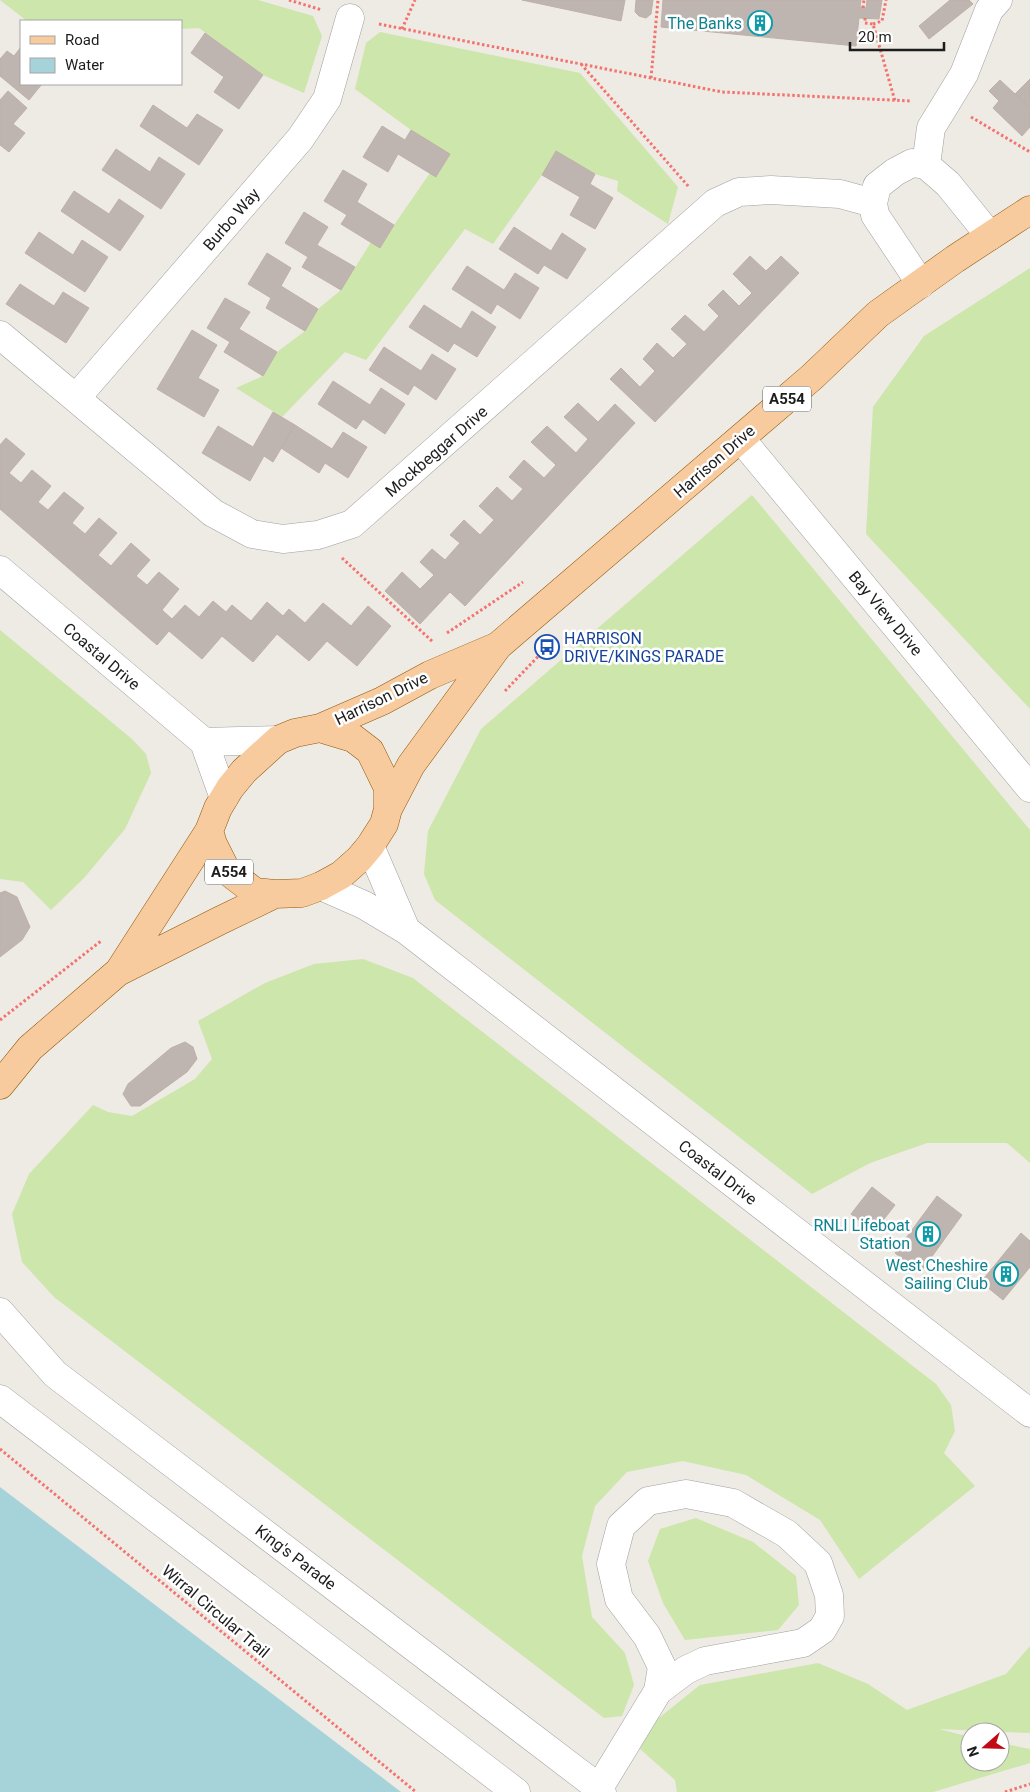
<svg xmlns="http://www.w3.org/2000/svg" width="1030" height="1792" font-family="Roboto,sans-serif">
	<rect width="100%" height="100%" fill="#eeeae4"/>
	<path fill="#cde6ab" d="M0 0H258L313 16 322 36 304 93 263 75 199 28 181 29V21H27Z
		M380 32 580 73 678 187 668 224 617 191 618 181 595 174 556 152 542 175 493 244 465 229 366 360 345 352 282 417 236 388 263 376 277 352 305 331 318 309 341 290 371 242 381 247 394 225 430 173 437 177 450 154 411 130 355 89 366 43Z
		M1030 268V709L866 534 873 407 924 336Z
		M752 495 1030 830V1163L1007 1143H927L870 1163 812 1194 435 900 424 874 428 831 481 729Z
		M0 630 132 739 146 754 151 773 125 829 84 878 51 910 23 882 0 879Z
		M363 959 413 978 936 1384 951 1405 955 1431 944 1453 975 1486 859 1579 820 1520 746 1475 683 1461 627 1472 595 1506 582 1556 592 1617 625 1653 634 1685 622 1716 604 1718 54 1297 22 1262 12 1214 29 1174 93 1105 108 1112 132 1116 195 1079 212 1059 198 1021 265 983 314 964Z
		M696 1518 753 1542 796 1576 799 1605 778 1630 685 1640 663 1603 648 1561 660 1529Z
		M1030 1646V1733L939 1729 970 1737V1762H1000V1743L1030 1749V1763L933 1792H677L675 1780 640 1749 655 1721 700 1685 818 1663 868 1684 907 1710 1006 1674Z"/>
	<path fill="#a6d2da" d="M0 1487 388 1782 401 1792H0Z"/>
	<path fill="#beb5b0" stroke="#bfb0a7" d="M522 0H625L621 21Z
		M636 0H653L651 14 646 18 639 16 635 12Z
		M663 0H861L860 7 866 8 867 0H882L879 19 859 18 856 46 661 27Z
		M950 0H969L973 4 929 39 919 26Z
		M205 33 263 75 239 109 214 92 224 77 191 53Z
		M21 47V84H42L29 100 0 76V59L7 51 14 56Z
		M1030 79V108L1015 94Z
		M1000 80 1030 108V127L1022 136 993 108 999 101 989 91Z
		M8 91 27 108 13 124 25 133 9 152 0 145V100Z
		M153 105 187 128 197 114 223 130 199 165 140 126Z
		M382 126 405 140 411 130 450 154 436 177 398 154 388 172 363 157Z
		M116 149 150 172 159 157 185 174 161 209 102 170Z
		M556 151 595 174 590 184 613 198 595 229 570 215 580 197 542 175Z
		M343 170 367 184 357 202 394 225 380 248 341 224 347 215 324 201Z
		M74 191 109 214 119 199 144 216 120 251 61 211Z
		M304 212 328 227 317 245 355 267 341 290 302 267 308 257 285 243Z
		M514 227 551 251 562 233 586 249 567 279 544 265 538 274 499 249Z
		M39 232 73 255 82 240 108 257 85 292 25 253Z
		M267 253 291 268 281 286 318 309 305 331 266 308 271 298 248 284Z
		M750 256 766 271 781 256 799 273 655 422 610 379 621 368 640 387 655 371 643 359 657 343 673 358 687 344 671 329 685 315 704 332 719 316 708 305 723 290 739 306 752 293 733 274Z
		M467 266 504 290 515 273 539 288 520 319 497 304 491 314 452 289Z
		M20 284 54 306 63 292 89 308 66 343 6 304Z
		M225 298 250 312 239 329 277 352 263 376 224 352 230 342 207 328Z
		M424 305 461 329 472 311 496 327 477 357 454 343 448 352 409 327Z
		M192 330 217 345 198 378 219 390 204 417 157 389Z
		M384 347 421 371 432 354 456 369 436 400 414 385 408 395 369 370Z
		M333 381 370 405 381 388 405 404 385 434 363 419 356 429 318 404Z
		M578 403 598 422 615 404 635 423 465 606 450 592 420 624 385 591 402 572 420 589 434 575 420 562 432 549 445 560 460 543 450 535 464 520 480 535 494 520 479 506 497 487 512 501 523 489 509 477 524 460 544 478 556 465 531 442 547 426 576 453 588 439 564 417Z
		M273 412 295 425 273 462 264 456 250 481 202 453 218 426 253 447Z
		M295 425 332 449 343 432 367 447 348 478 325 463 319 473 281 448Z
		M6 438 25 454 9 473 21 483 32 470 51 486 38 502 48 510 64 492 84 508 72 523 85 534 99 518 117 533 98 555 111 566 131 543 150 560 136 576 147 585 159 572 179 589 162 610 172 619 185 605 199 617 213 601 226 612 232 605 251 621 267 602 283 616 289 609 305 623 323 603 351 626 368 606 391 626 357 666 327 641 309 661 277 634 253 662 222 636 202 659 169 631 157 645 0 509V445Z
		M5 891 17 897 30 927 22 940 0 957V893Z
		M185 1042 193 1047 197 1059 187 1072 140 1106H131L123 1094 128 1084 171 1048Z
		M872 1187 895 1205 874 1232 851 1214Z
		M937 1196 962 1215 920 1273 895 1253Z
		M1021 1233 1030 1241V1267L1003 1300 981 1282Z"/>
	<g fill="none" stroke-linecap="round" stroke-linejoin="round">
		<defs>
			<path id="minor" d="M926 165 931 128 964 74 989 10 998 0
				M921 284 875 215 873 203 877 186 895 172 912 163 926 165 948 184 990 236
				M0 335 213 513 252 534 283 539 318 535 352 524 715 203 739 192 771 190 840 194 873 203
				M76 398 300 139 327 99 350 18
				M741 439 1030 788
				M0 570 204 742 224 798
				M204 742 278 740
				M370 846 406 930
				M321 886 364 905 406 930 1030 1413
				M0 1312 55 1374 599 1788 602 1792
				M0 1399 516 1792
				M599 1788 658 1691 662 1667 647 1636 619 1599 611 1564 621 1526 648 1501 686 1494 733 1503 787 1534 818 1563 829 1595 830 1616 822 1630 803 1643 705 1661 686 1670 658 1691"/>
			<path id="major" d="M320 728 353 738 370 751 388 788V809L384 824 370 846 359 859 341 875 321 886 302 893 275 894 255 892 226 870 213 844 209 831 218 808 230 788 244 771 278 740 295 733Z
				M320 728 382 701 430 675 498 646
				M388 809 411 765 498 646 812 377 878 314 955 259 1030 210
				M119 971 209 831
				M0 1085 30 1048 118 972 219 921 275 894"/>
		</defs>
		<use href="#minor" stroke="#a1a1a1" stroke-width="29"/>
		<use href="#major" stroke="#905806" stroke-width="29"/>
		<path stroke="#f3736f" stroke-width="3" stroke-dasharray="2.5 2.5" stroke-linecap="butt" d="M289 0 322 10
			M863 8 864 0
			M865 18V23L873 24 895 101
			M379 24 722 92 911 101
			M873 24 882 21 886 0
			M402 29 415 0
			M581 64 689 187
			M651 78 658 0
			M971 117 1030 152
			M342 558 433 642
			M447 633 523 582
			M505 691 549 645
			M0 1020 101 941
			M0 1449 416 1792
			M1005 1792 1030 1784"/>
		<use href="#minor" stroke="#fff" stroke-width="28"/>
		<use href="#major" stroke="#f8cb9f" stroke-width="28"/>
	</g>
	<defs>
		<symbol id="building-ring" viewBox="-11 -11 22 22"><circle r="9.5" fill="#fff" stroke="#0f9aa8" stroke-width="1.5"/><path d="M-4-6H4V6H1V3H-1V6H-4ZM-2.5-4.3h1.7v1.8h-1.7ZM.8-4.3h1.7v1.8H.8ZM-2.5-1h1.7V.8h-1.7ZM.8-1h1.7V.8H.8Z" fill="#0f9aa8"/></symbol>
		<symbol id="bus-ring" viewBox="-11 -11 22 22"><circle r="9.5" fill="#fff" stroke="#1a4fb4" stroke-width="1.5"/><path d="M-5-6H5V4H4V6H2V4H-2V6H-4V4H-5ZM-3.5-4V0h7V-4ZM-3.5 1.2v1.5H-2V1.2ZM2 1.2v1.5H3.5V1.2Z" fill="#1a4fb4"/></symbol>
	</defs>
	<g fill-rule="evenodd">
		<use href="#building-ring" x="746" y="9" width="28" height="28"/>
		<use href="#bus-ring" x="533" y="633" width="28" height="28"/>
		<use href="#building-ring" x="914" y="1220" width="28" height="28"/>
		<use href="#building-ring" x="992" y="1260" width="28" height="28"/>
	</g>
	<g text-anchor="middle" stroke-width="5" stroke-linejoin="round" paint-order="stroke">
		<g fill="#fff" stroke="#616161" stroke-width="1">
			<rect x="763" y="386.5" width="48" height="25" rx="4"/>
			<rect x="205" y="859.5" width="48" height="25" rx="4"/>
		</g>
		<g font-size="15" font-weight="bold" fill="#1d1d1d">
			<text x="787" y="404">A554</text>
			<text x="229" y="877">A554</text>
		</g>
		<g font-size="16" fill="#0d838f" stroke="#fff" text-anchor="end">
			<text x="742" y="29">The Banks</text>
			<text x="910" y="1231">RNLI Lifeboat<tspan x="910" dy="18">Station</tspan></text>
			<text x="988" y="1271">West Cheshire<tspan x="988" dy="18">Sailing Club</tspan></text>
		</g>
		<g font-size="16" fill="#1d1d1d" stroke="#fff">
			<text transform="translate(231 219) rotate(-49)" y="6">Burbo Way</text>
			<text transform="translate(436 451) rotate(-41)" y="6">Mockbeggar Drive</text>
			<text transform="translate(714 461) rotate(-41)" y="6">Harrison Drive</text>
			<text transform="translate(886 613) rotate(50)" y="6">Bay View Drive</text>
			<text transform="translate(102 656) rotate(40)" y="6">Coastal Drive</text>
			<text transform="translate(381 698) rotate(-26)" y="6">Harrison Drive</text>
			<text transform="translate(718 1172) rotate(38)" y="6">Coastal Drive</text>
			<text transform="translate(296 1557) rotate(37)" y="6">King's Parade</text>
			<text transform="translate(216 1611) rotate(40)" y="6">Wirral Circular Trail</text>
		</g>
		<g font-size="16" fill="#164399" stroke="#fff" text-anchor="start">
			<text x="564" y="644">HARRISON<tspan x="564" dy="18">DRIVE/KINGS PARADE</tspan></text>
		</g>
	</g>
	<rect x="20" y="20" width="162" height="65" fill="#ffffff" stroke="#a5a5a5"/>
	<rect x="30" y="36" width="25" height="8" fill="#f8cb9f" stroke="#a5a5a5"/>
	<text x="65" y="45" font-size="15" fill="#1d1d1d">Road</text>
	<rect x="30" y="58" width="25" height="15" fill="#a6d2da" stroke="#a5a5a5"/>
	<text x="65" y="70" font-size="15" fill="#1d1d1d">Water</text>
	<g transform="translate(985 1747) rotate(250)"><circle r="24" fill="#ffffff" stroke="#a5a5a5"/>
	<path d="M0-4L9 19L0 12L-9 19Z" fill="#c20916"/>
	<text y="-8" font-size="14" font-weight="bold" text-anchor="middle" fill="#1d1d1d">N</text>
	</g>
	<path d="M850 42v8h94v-8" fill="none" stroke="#1d1d1d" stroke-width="2.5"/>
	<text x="858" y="42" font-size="15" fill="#1d1d1d" stroke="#ffffff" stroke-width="4" paint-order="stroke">20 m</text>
</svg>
